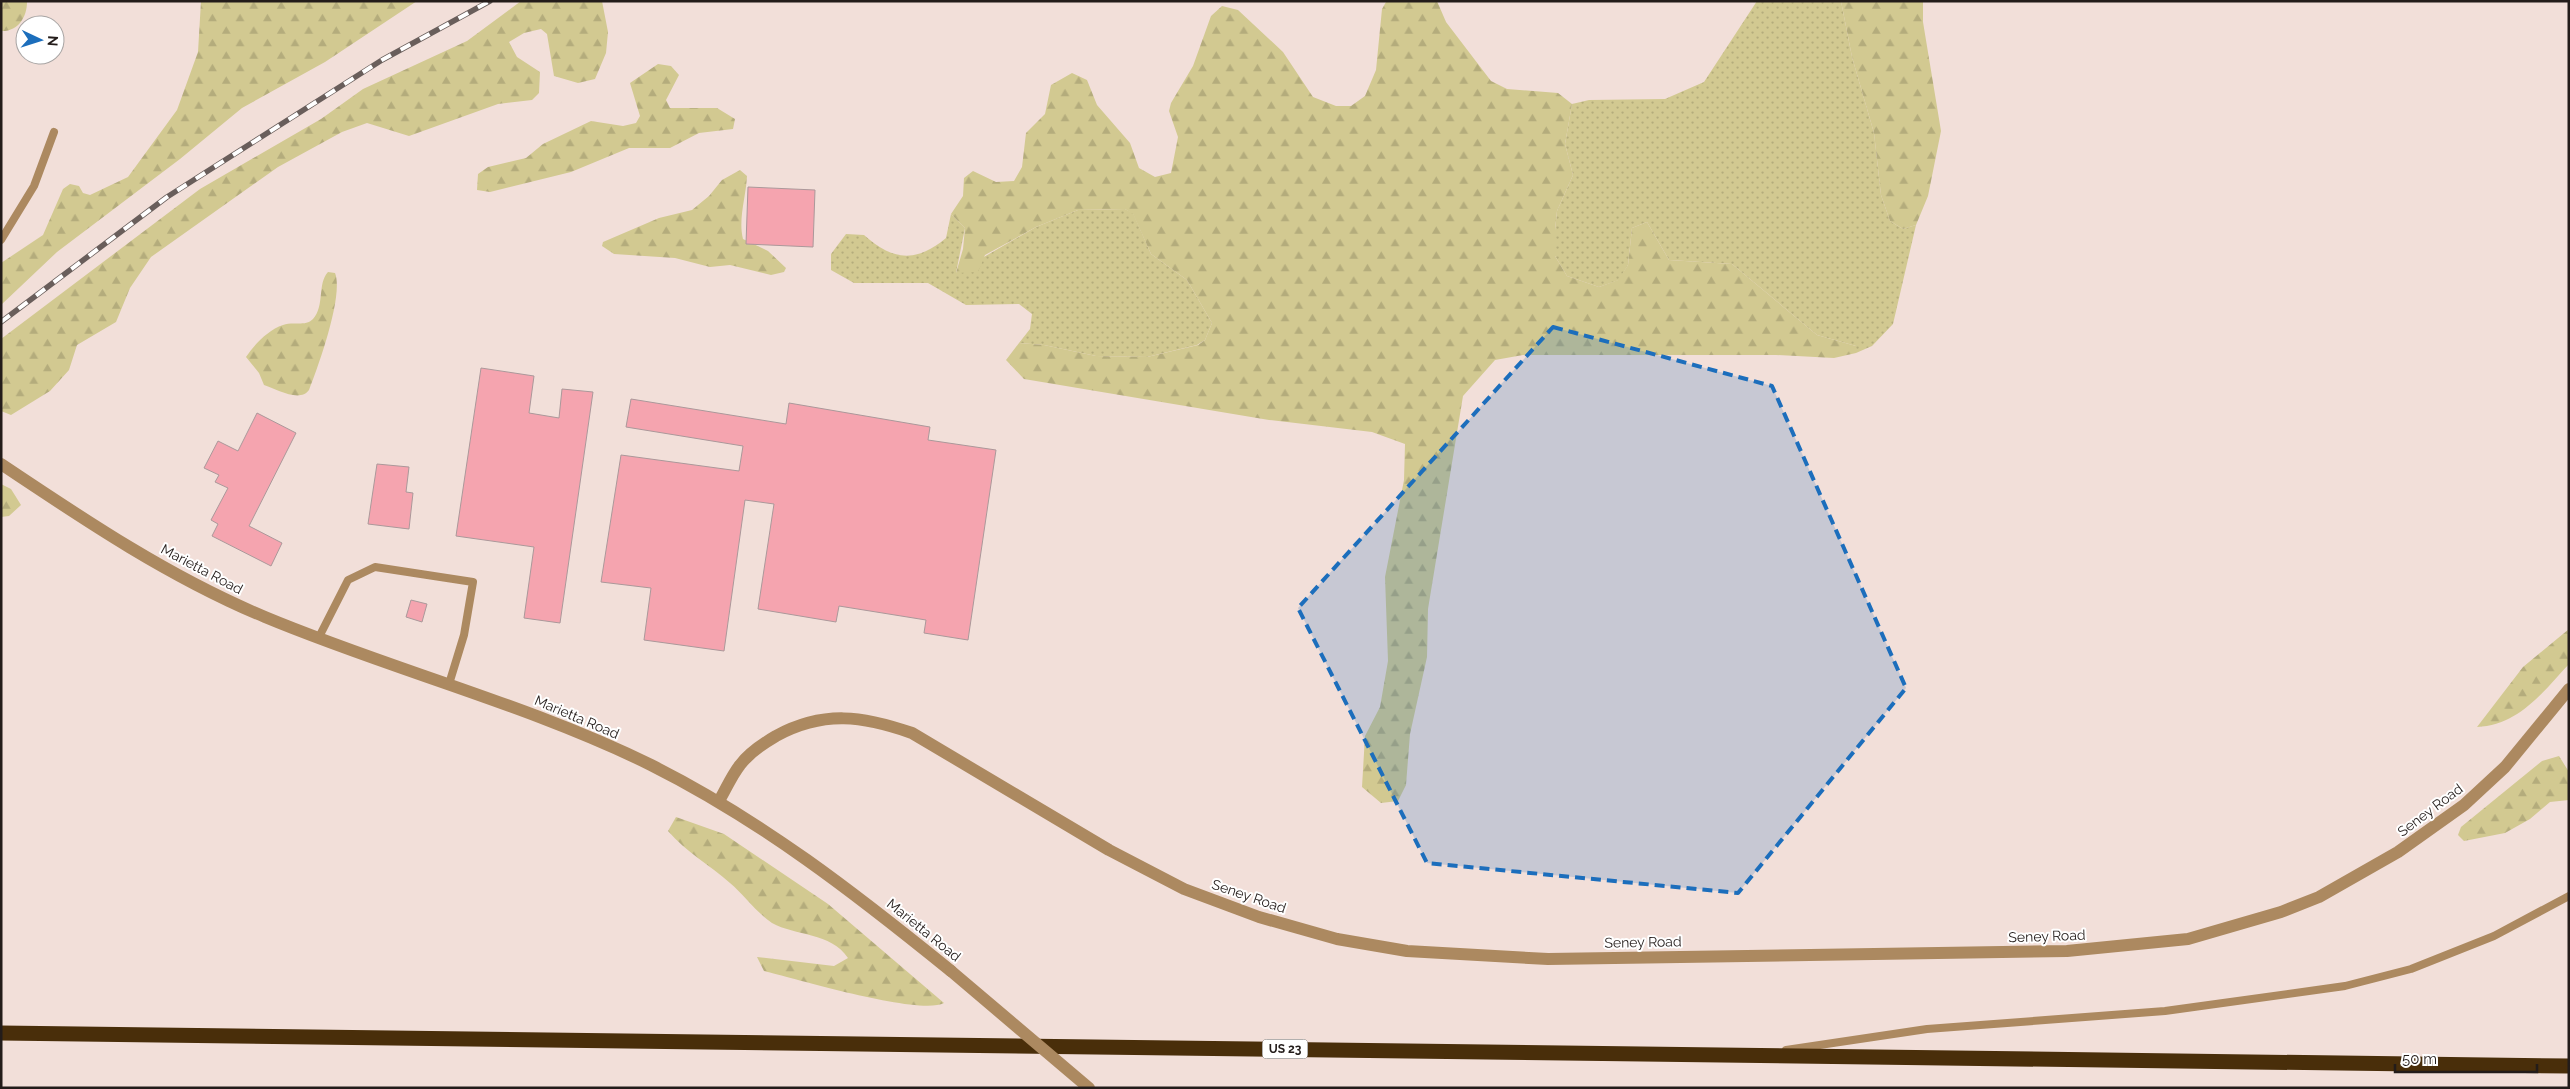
<svg xmlns="http://www.w3.org/2000/svg" width="2570" height="1089" font-family="Raleway,sans-serif">
	<defs>
		<pattern id="grass-dots" width="8" height="8" patternUnits="userSpaceOnUse" patternTransform="scale(1.25)"><rect width="8" height="8" fill="#d2c991"/><path d="M2 2h.1M6 6h.1" fill="none" stroke="#b4ac7c" stroke-width="1.8" stroke-linecap="round"/></pattern>
		<pattern id="forest-firs" width="22" height="20" patternUnits="userSpaceOnUse" patternTransform="scale(1.25)"><rect width="22" height="20" fill="#d2c991"/><path d="M5 1l3.5 6h-7zM16 11l3.5 6h-7z" fill="#b4ac7c"/></pattern>
	</defs>
	<rect width="100%" height="100%" fill="#f2dfd9"/>
	<path fill="url(#grass-dots)" d="M1757 1H1841L1852 57 1874 133 1881 195 1890 221 1903 229 1916 225 1893 324 1872 346 1856 353V346L1817 335 1732 264 1669 260 1647 222 1632 228 1628 265 1619 280 1599 287 1567 276 1555 256V230L1557 211 1573 175 1565 144 1572 104 1589 100 1665 99 1704 82Z
		M1125 209 1133 213 1151 254 1187 280 1212 323 1205 340 1197 345 1147 357 1096 356 1044 345 1019 343 1030 329 1032 314 1019 304 966 305 928 283H854L831 270V254L846 234 864 235C893 261 916 263 946 238L951 214 965 228 956 273 1036 227 1078 210Z"/>
	<path fill="url(#forest-firs)" d="M1 1 27 2C27 17 18 32 1 31Z
		M201 1H417L325 62 242 108 180 159 57 252 1 305V263L43 235 63 189 70 184 79 186 83 193 90 195 128 177 177 110 198 52Z
		M521 1H602L608 32 606 53 595 79 578 83 554 76 547 34 541 29 524 33 509 42 517 57 540 72 539 93 532 100 498 104 409 136 367 123 342 132 278 167 151 257 130 288 116 322 77 345 69 370 50 391 11 415 1 411V339L200 189 321 119 363 89 467 41Z
		M1437 1 1446 22 1491 81 1507 89 1558 93 1572 104 1565 144 1573 175 1557 211 1555 230V256L1567 276 1599 287 1618 280 1628 265 1632 228 1647 222 1669 260 1732 264 1817 335 1856 346V353L1834 358 1776 355H1523L1495 360 1463 396 1428 609 1427 657 1410 734 1406 785 1398 801 1381 803 1362 787 1365 736 1380 707 1388 661 1385 577 1404 480 1405 444 1372 432 1269 420 1024 379 1006 360 1019 343 1044 345 1096 356 1147 357 1198 345 1205 340 1212 323 1187 280 1151 254 1133 214 1125 209 1078 210 1036 227 985 255 978 272 956 273 963 249 965 228 951 214 963 196 964 178 973 171 996 182 1014 181 1022 167 1026 133 1045 114 1051 85 1072 73 1087 80 1097 105 1130 143 1139 168 1155 177 1171 173 1178 137 1169 111 1171 103 1193 66 1211 16 1222 6 1238 10 1283 52 1313 97 1336 106H1351L1365 96 1376 70 1382 9 1386 2Z
		M1841 1H1923V22L1941 131 1928 196 1916 225 1903 229 1890 221 1881 195 1874 133 1852 57Z
		M658 64 671 66 679 75 666 100 670 108H717L735 119 733 129 699 133 670 148H629L571 172 490 192 477 190 478 174 488 167 526 158 543 144 591 121 623 126 636 123 640 116 630 83Z
		M740 170 747 176C746 197 738 219 743 239L768 251 786 268 784 272 771 275 730 265 710 267 675 258 614 254 602 246 603 242 659 218 692 210 709 196 722 180Z
		M328 272 335 273C344 295 318 367 309 390 300 403 276 389 264 385L259 373 246 357C255 344 268 330 283 325 293 321 305 327 313 319 325 306 317 284 328 272Z
		M1 484 11 489 21 505 9 516 1 517Z
		M2569 629V664C2543 692 2519 725 2477 727L2523 667Z
		M2559 756 2569 772V800L2550 802 2530 819 2505 833 2464 841 2458 835 2461 827 2542 761Z
		M676 817 724 834 828 904 944 1003C920 1016 797 979 764 971L757 957 834 966 848 958C831 932 795 936 772 923 757 913 744 895 730 883 710 865 686 852 668 831Z"/>
	<path fill="#f5a4af" stroke="#ab989a" d="M748 187 815 190 813 247 746 244Z
		M481 368 534 376 529 413 559 418 562 389 593 392 560 623 524 618 534 547 456 536Z
		M631 399 786 424 789 403 930 427 928 440 996 450 968 640 924 633 926 620 839 606 836 622 758 609 774 504 745 500 724 651 644 640 651 588 601 582 621 455 739 471 743 446 626 427Z
		M257 413 296 433 249 526 282 543 271 566 212 536 218 524 211 520 228 488 215 482 219 475 204 468 218 441 238 451Z
		M377 464 409 467 406 492 413 493 409 529 368 524Z
		M411 600 427 604 422 622 406 617Z"/>
	<g fill="none" stroke-linecap="round" stroke-linejoin="round">
		<path stroke="#ac8960" stroke-width="8" d="M1 240 34 186 54 132
			M319 637 348 580 375 567 473 582 464 635 449 684
			M1786 1050 1927 1029 2165 1011 2345 986 2411 969 2494 936 2569 896"/>
		<path stroke="#ac8960" stroke-width="12" d="M719 801C726 789 732 775 740 765 749 753 764 743 776 736 824 710 863 716 912 733L1109 850 1184 889 1259 917 1337 939 1407 951 1548 959 2067 951 2188 939 2281 912 2319 897 2398 852 2464 805 2505 767 2569 689"/>
		<path stroke="#ac8960" stroke-width="12" d="M1 464C86 521 171 578 265 617 392 670 527 704 651 765 761 820 856 894 951 971"/>
		<path stroke="#492e0a" stroke-width="15" d="M1 1033 2569 1066"/>
		<defs>
			<path id="rail" d="M1 322 167 197 382 60 490 1"/>
		</defs>
		<use href="#rail" stroke="#695e5b" stroke-width="5.5"/>
		<use href="#rail" stroke="#fff" stroke-width="4" stroke-dasharray="11" stroke-linecap="butt"/>
		<path stroke="#ac8960" stroke-width="12" d="M951 971 1089 1088"/>
	</g>
	<path fill="#1c6ebc" fill-opacity="0.2" stroke="#1c6ebc" stroke-width="4" stroke-dasharray="10 6" stroke-linejoin="round" d="M1553 327 1772 386 1906 688 1738 893 1427 863 1298 608Z"/>
	<g text-anchor="middle" stroke-width="4" stroke-linejoin="round" paint-order="stroke">
		<rect fill="#fff" stroke="#65605f" stroke-width="1" x="1262.5" y="1039.5" width="45" height="19" rx="4"/>
		<g font-size="12" font-weight="bold" fill="#231c1a">
			<text x="1285" y="1053">US 23</text>
		</g>
		<g font-size="14" fill="#231c1a" stroke="#fff">
			<text transform="translate(202 569) rotate(28)" y="5">Marietta Road</text>
			<text transform="translate(577 717) rotate(23)" y="5">Marietta Road</text>
			<text transform="translate(2430 810) rotate(-37)" y="5">Seney Road</text>
			<text transform="translate(1249 896) rotate(19)" y="5">Seney Road</text>
			<text transform="translate(924 930) rotate(39)" y="5">Marietta Road</text>
			<text transform="translate(2047 936) rotate(-2)" y="5">Seney Road</text>
			<text transform="translate(1643 942) rotate(-1)" y="5">Seney Road</text>
		</g>
	</g>
	<rect width="2570" height="1089" fill="none" stroke="#231c1a" stroke-width="5"/>
	<g transform="translate(40 40) rotate(94)"><circle r="24" fill="#ffffff" stroke="#a7a4a3"/>
	<path d="M0-4L9 19L0 12L-9 19Z" fill="#1c6ebc"/>
	<text y="-8" font-size="14" font-weight="bold" text-anchor="middle" fill="#231c1a">N</text>
	</g>
	<path d="M2395 1064v8h142v-8" fill="none" stroke="#231c1a" stroke-width="2.5"/>
	<text x="2402" y="1064" font-size="15" fill="#231c1a" stroke="#ffffff" stroke-width="4" paint-order="stroke">50 m</text>
</svg>
